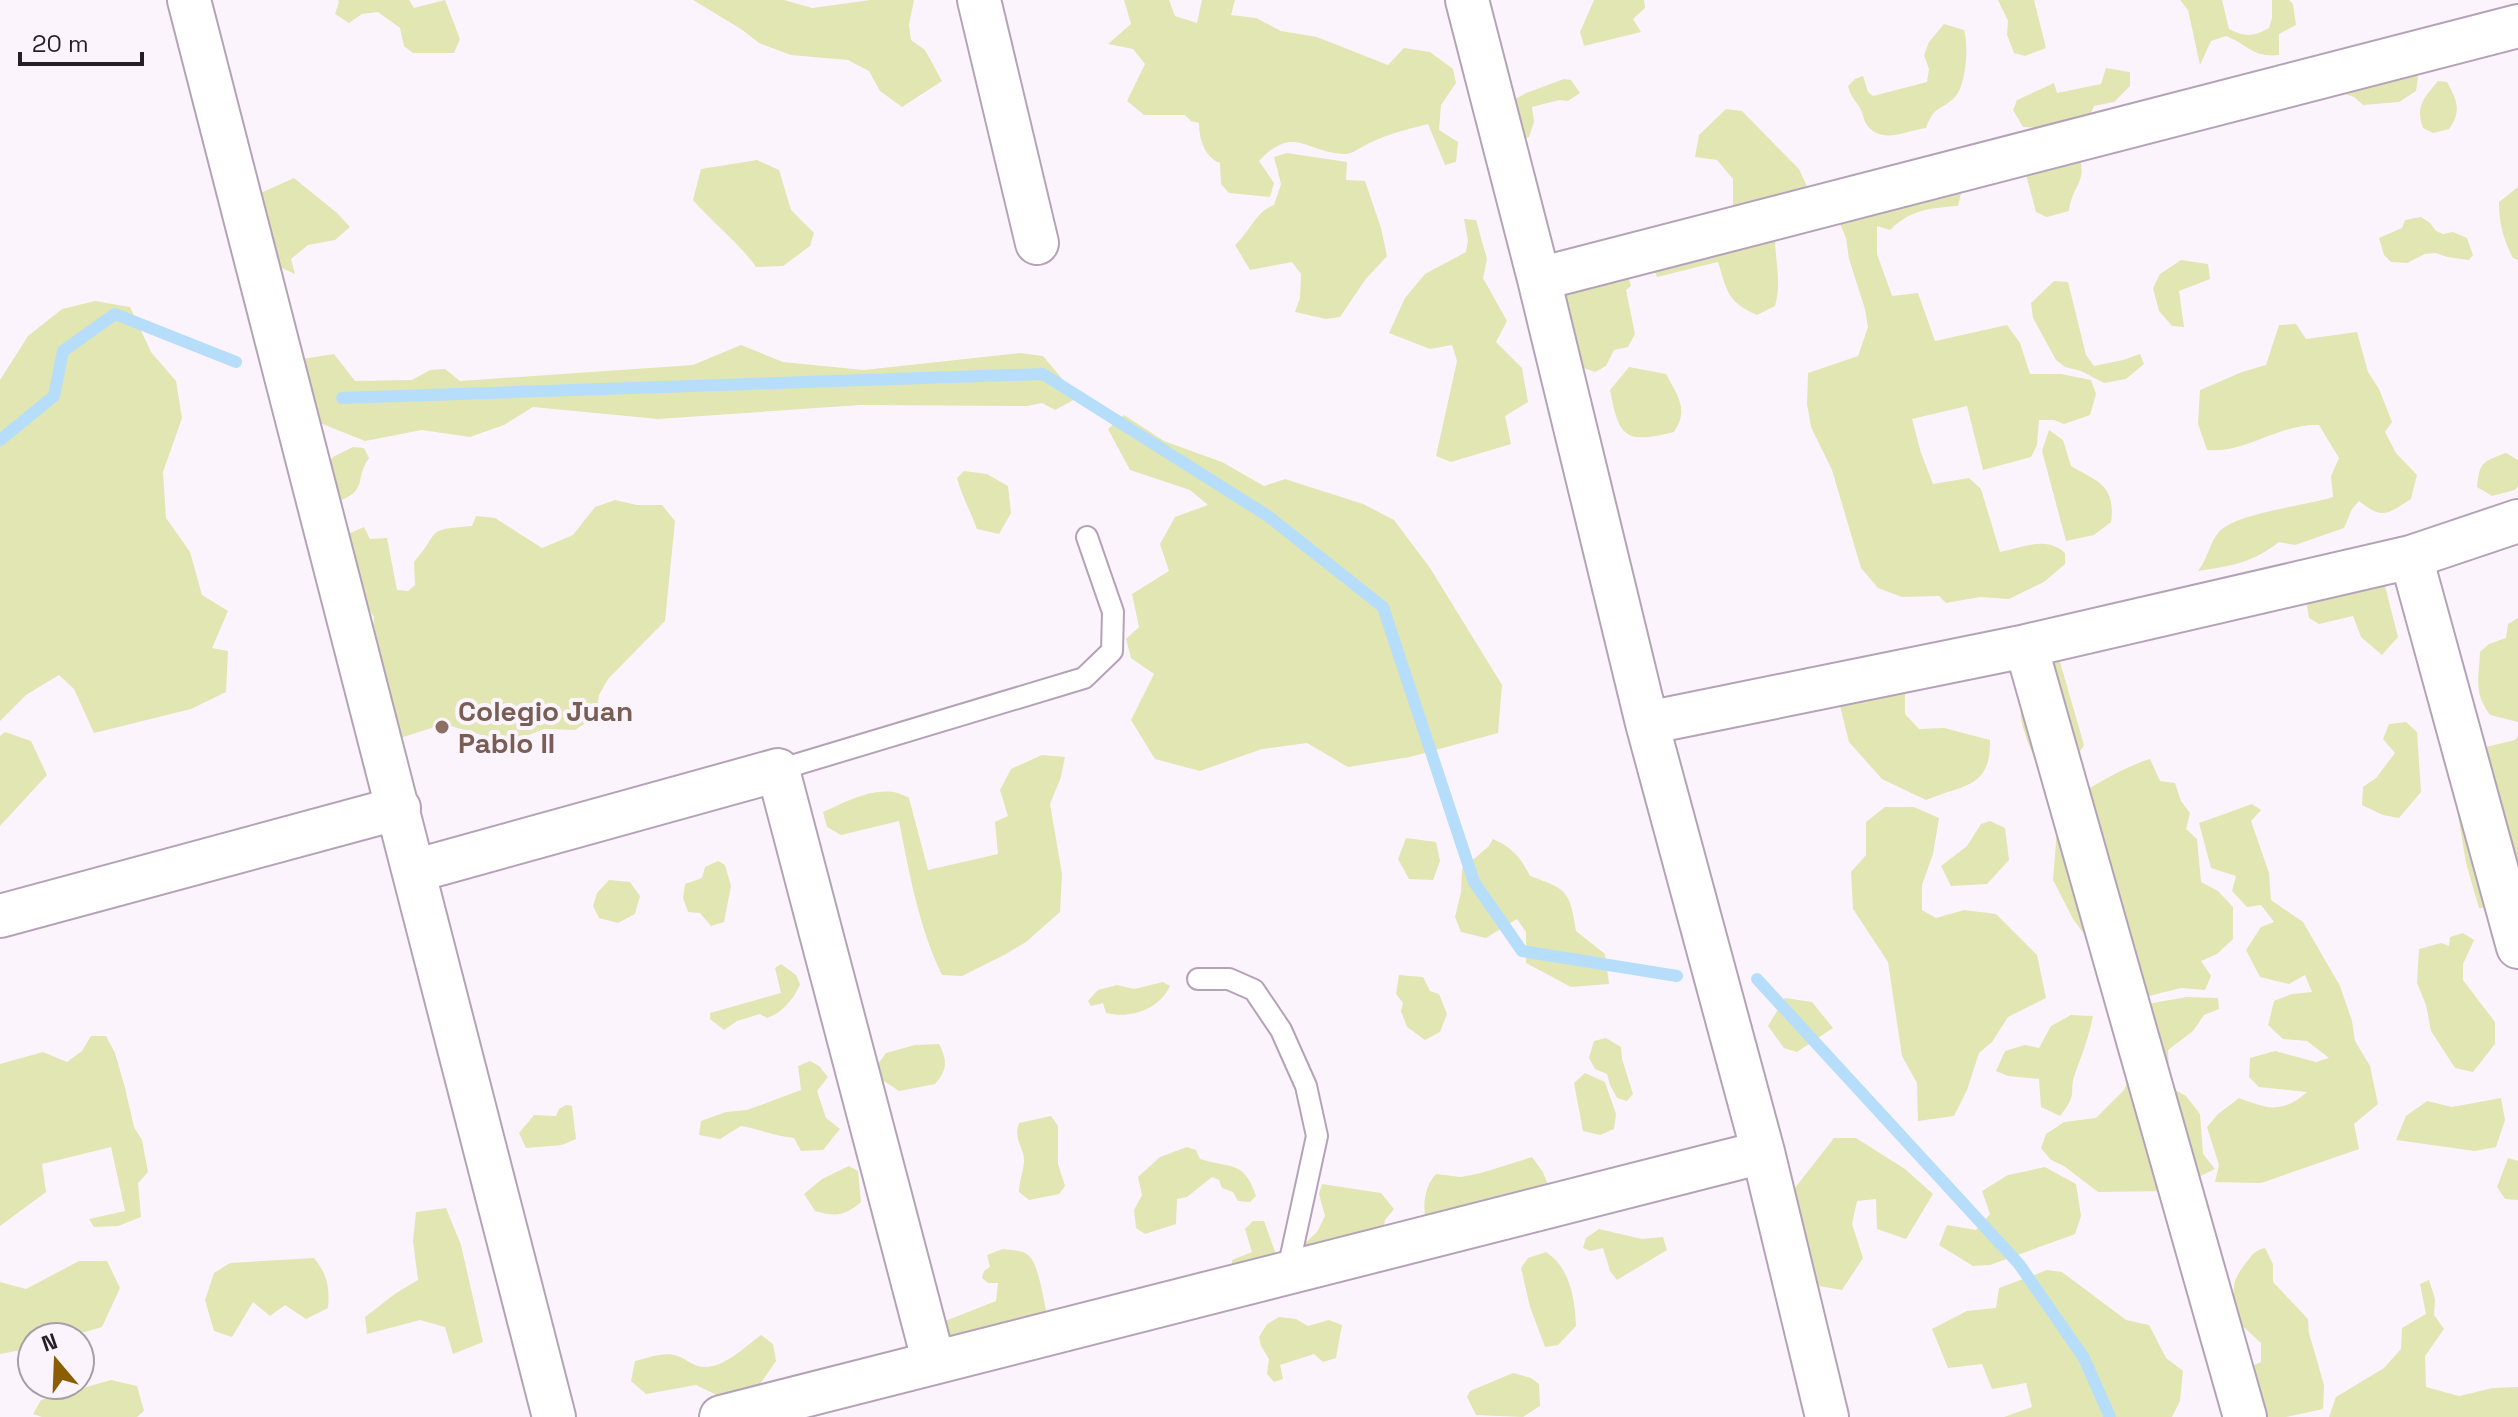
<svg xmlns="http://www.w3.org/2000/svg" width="2518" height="1417" font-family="'Space Grotesk',sans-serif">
	<rect width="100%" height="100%" fill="#fcf4fd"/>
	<path fill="#e1e6b2" d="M338 0H409L414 8 445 0 460 39 454 53H413L404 46 400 28 378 12 362 14 349 23 335 14 339 2Z
		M693 0H784L812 8 871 0H914L909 25 911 40 925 50 942 81 902 107 880 91 869 71 848 60 791 55 759 43 741 29Z
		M1124 0H1169L1175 16 1197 23 1202 0H1235L1231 15 1256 18 1281 31 1317 37 1388 65 1404 48 1430 52 1453 69 1456 83 1441 105 1439 130 1458 142 1456 162 1445 165 1428 124C1405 130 1383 135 1362 147 1356 150 1352 154 1345 154 1304 152 1294 124 1259 161L1274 183 1270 197 1229 193 1221 184 1220 163C1204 157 1199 138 1199 123L1191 121 1185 115H1144L1127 101 1145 64 1133 49 1108 44 1131 24Z
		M1594 0H1644L1645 8 1633 19 1641 32 1584 46 1580 32Z
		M1998 0H2034L2046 48 2025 56 2014 53 2007 35 2008 21Z
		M2180 0H2222L2229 29C2245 37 2253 37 2269 28L2272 18V0H2289L2293 4 2296 25 2279 34V55C2253 58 2247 44 2226 36L2211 41 2200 65 2188 10Z
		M1944 24 1964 30C1969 45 1966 86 1955 97 1941 111 1935 104 1926 128 1905 131 1879 146 1865 122 1863 118 1863 113 1861 110 1856 101 1850 96 1848 86L1855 79 1863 76 1868 92 1873 96 1927 82 1929 69 1924 55 1929 42Z
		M2410 59 2418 78 2416 91 2399 102 2363 105 2354 97 2339 92Z
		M2106 68 2130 72V86L2114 102 2094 106 2088 119 2044 128 2023 127 2013 110 2017 100 2054 83 2057 93 2101 84Z
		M1564 79 1571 80 1580 93 1568 101 1559 100 1532 107 1534 122 1529 137 1515 142 1505 105 1526 93Z
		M2438 81 2447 82C2457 100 2462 111 2449 129L2433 133 2423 128C2415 106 2424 98 2438 81Z
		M1726 109 1742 111 1799 169 1811 195 1756 213 1733 206V179L1717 160 1695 157 1699 135Z
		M2077 152C2090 181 2072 184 2069 211L2047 217 2036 212 2025 171Z
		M1287 153 1347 162 1346 180 1365 181 1381 228 1387 256 1365 280 1340 317 1326 319 1295 312 1300 298 1301 274 1292 262 1250 270 1235 245C1250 232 1256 211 1274 205L1281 184 1274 157Z
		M757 160 779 170 791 210 814 233 810 246 783 266 756 267C738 242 714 224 693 200L701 169Z
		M294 178 337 213 350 227 335 240 308 245 291 259 295 274 244 251 252 197Z
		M1963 185 1958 206C1931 208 1911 209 1890 230L1877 226V254L1892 296 1918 293 1935 341 2007 325 2020 343 2030 374H2061L2091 380 2096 394 2090 415 2064 424 2054 420H2039L2037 445 2031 457 1983 470 1967 406 1912 419 1921 453 1933 484 1969 478 1981 489 2000 552C2023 547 2046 536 2065 553V564L2044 582 2009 599 1980 597 1946 603 1939 596 1902 597 1878 588 1861 568 1832 470 1811 427 1807 404 1808 373 1858 356 1868 327 1865 309 1849 259 1846 238 1838 219Z
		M2518 187V260L2513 258C2503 239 2499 223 2499 202Z
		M2421 217 2430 223 2436 231 2443 234 2453 232 2467 238 2473 255 2469 260 2447 257 2436 253 2425 254 2407 263 2391 262 2384 255 2379 238 2402 228 2405 220Z
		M1464 219 1476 220 1487 259 1483 278 1507 321 1496 342 1522 368 1528 402 1505 416 1511 444 1451 462 1436 456 1457 361 1452 345 1430 349 1389 333 1405 298 1425 274 1466 252 1468 240Z
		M1775 238C1775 262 1782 282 1775 306L1757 315C1727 302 1727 291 1718 262L1657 277 1653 267Z
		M2181 260 2208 264 2210 279 2179 291 2184 327 2172 326 2159 311 2153 288 2160 274Z
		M1625 267 1631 286 1626 290 1635 334 1628 347 1614 350 1606 366 1595 372 1570 363 1552 317 1567 284Z
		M2054 281 2068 282 2086 355 2094 366 2123 360 2140 354 2144 364 2126 379 2104 383 2081 371 2065 367 2056 360 2033 318 2031 303Z
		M95 301 130 307 151 352 176 381 182 418 163 472 166 518 190 552 202 595 228 611 212 648 228 651 226 692 191 709 94 733 74 689 59 675 26 695 0 721V380L28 336 62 309Z
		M2296 324 2306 339 2357 332 2368 372 2379 389 2392 422 2385 432 2396 453 2417 475 2411 499C2388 514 2382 520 2359 501L2352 509 2344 528 2295 545 2279 542C2252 563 2231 566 2198 571 2208 559 2209 543 2219 532 2233 514 2308 505 2333 497L2331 476 2339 458 2319 425C2280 423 2246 454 2207 450L2198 424 2200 390 2242 372 2266 365 2279 325Z
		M741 345 783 362 864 370 1020 353 1043 356 1069 387 1081 396 1055 410 1042 403 1027 406 860 405 658 419 533 407 504 425 470 437 422 430 365 441 305 417 290 361 334 354 355 381 412 380 430 370 445 369 460 381 693 365Z
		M1629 367 1666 374C1678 396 1689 410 1674 432 1625 444 1619 438 1610 390Z
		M1124 415 1164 441 1222 462 1264 486 1285 479 1363 504 1394 520 1430 568 1502 685 1498 733 1410 757 1348 767 1307 743 1262 749 1200 771 1155 759 1131 720 1154 674 1131 658 1126 639 1139 627 1132 594 1169 571 1160 544 1175 517 1208 505 1190 490 1130 470 1108 429Z
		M2049 430 2063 440 2071 466C2098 482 2116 485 2111 522L2094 535 2066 541 2042 451Z
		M353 447 364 448 369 458C354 479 369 490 337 502L326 466 333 457Z
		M2506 453 2518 460V486L2515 490 2492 496 2477 487C2480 461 2482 462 2506 453Z
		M964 471 987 474 1008 486 1011 513 999 534 977 529C971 512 962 497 957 478Z
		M615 500 637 505H662L675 521 665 621 608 679 599 695 596 716 575 730 544 729 508 743 444 724 391 741 372 640 374 617 350 581 340 543 348 534 364 527 370 539 387 538 397 590 408 591 415 585 414 562C442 530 423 530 472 526L476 516 495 518 542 548 573 535 595 507Z
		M2378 573 2385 586 2398 637 2382 655 2361 637 2353 616 2319 624 2309 618 2307 606 2311 595Z
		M2518 618V722L2490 715C2473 692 2479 678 2480 652L2489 644 2506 638 2508 624Z
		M2058 655 2084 745C2070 769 2061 766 2036 762 2011 702 2015 701 2058 655Z
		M1905 679V714L1919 729 1944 728 1990 740C1991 788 1965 784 1926 800L1882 779 1849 742 1838 698Z
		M2406 722 2417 732 2421 792 2399 818 2383 815 2362 805 2363 787 2376 778 2395 753 2383 739 2389 724Z
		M5 732 31 741 47 775 0 826V736Z
		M2518 736V900L2505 907 2479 908 2466 863 2454 791 2473 750 2515 740Z
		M1042 755 1065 757 1061 777 1050 804 1062 874 1060 912 1026 942 1006 954 962 976 942 975C919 928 909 872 899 821L841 835 827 827 823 812C848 801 882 781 909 798L928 870 998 854 995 822 1008 816 1000 790 1011 769Z
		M2150 759 2160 781 2175 783 2181 801 2190 813 2186 829 2197 839 2201 882 2218 891 2233 907V939L2217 954 2201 961 2211 976 2205 990 2181 988 2133 1000 2073 919 2053 880 2059 804C2090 790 2117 769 2150 759Z
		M2252 804 2261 810 2251 821 2269 873 2271 900 2303 922 2340 986 2352 1021 2355 1041 2370 1066 2378 1104 2354 1124 2359 1149 2261 1183 2215 1182 2219 1165 2207 1127 2218 1114 2239 1098C2268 1109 2282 1114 2307 1092L2259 1087 2249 1077 2250 1058 2275 1051 2316 1062 2329 1058 2307 1041 2283 1039 2268 1025 2274 1001 2292 994 2312 992 2305 975 2289 984 2260 977 2246 950 2261 927 2274 922 2261 905 2247 907 2232 891 2236 876 2211 868 2199 823Z
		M1885 807H1914L1939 818 1933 854 1922 885V910L1936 918 1964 910 1996 914 2037 955 2046 998 2008 1017 1992 1042 1979 1053 1967 1090 1954 1116 1918 1121 1917 1083 1902 1056 1888 962 1853 909 1851 872 1866 855V822Z
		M1990 821 2005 828 2009 860 1987 884 1951 886 1941 866 1967 846 1981 824Z
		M1406 838 1436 842 1440 861 1433 880 1409 879 1398 859Z
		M1493 839C1512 847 1521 858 1530 876 1567 889 1570 891 1576 931L1605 954 1609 984 1571 987 1526 963V932L1517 919 1486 938 1461 932 1455 917 1461 892 1462 869 1489 846Z
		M718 861 725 865 731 886 724 922 711 926 700 913 688 912 683 898 685 884 702 878 705 867Z
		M609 880 630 882 640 896 635 914 618 923 599 918 593 906 597 893Z
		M2463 933 2474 940 2463 964V980L2495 1022V1044L2473 1072 2455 1068 2431 1031 2426 1005 2417 983 2419 949 2441 943 2449 946 2450 937Z
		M781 964 796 975 800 984C795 998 781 1014 767 1018L760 1014 737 1021 724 1030 710 1019V1013L781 993 775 968Z
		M1399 975 1423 977 1430 991 1439 994 1447 1014 1440 1032 1425 1040 1407 1027 1401 1011 1403 1003 1396 994Z
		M1163 982 1170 986C1159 1010 1130 1019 1106 1013L1103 1003 1091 1006 1088 1001 1098 990 1117 985 1134 989Z
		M2187 997 2218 998 2219 1009 2204 1015 2193 1031 2168 1050 2170 1087 2186 1096 2200 1114 2203 1154 2215 1169 2169 1191 2098 1192 2064 1166 2051 1160 2041 1148 2046 1134 2064 1122 2096 1118 2124 1090 2132 1071 2130 1007Z
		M1785 998 1812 1002 1833 1028 1797 1052 1784 1048 1768 1026Z
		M2071 1015 2093 1016C2089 1036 2083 1052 2076 1071 2067 1094 2080 1091 2060 1116L2041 1107 2039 1079 2008 1076 1996 1071 2005 1051 2025 1045 2039 1048 2051 1026Z
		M91 1036H106L115 1053 125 1088 134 1127 142 1140 148 1172 138 1183 141 1217 118 1226 94 1227 89 1219 125 1211 111 1147 42 1164 46 1192 0 1226V1064L43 1052 67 1062 82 1051Z
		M1606 1038 1621 1047 1622 1059 1633 1094 1627 1101 1617 1098 1610 1085 1607 1074 1595 1069 1589 1058 1594 1041Z
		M939 1044C948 1061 947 1070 935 1084L899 1091 881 1079 878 1064 886 1053 915 1045Z
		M810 1061 819 1066 828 1077 817 1091 826 1118 840 1129 823 1150 801 1151 794 1138C775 1136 759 1129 741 1126L720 1139 699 1135 701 1121 726 1112 747 1110 801 1090 798 1066Z
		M1585 1073 1605 1082 1616 1114 1614 1129 1600 1135 1583 1131 1574 1083Z
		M2501 1098 2505 1120 2496 1147 2475 1151 2396 1140 2406 1116 2427 1101 2452 1107Z
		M566 1105 572 1106 576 1139 562 1145 526 1148 519 1133 534 1115 556 1116 559 1109Z
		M1051 1116 1058 1126V1164L1065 1186 1059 1194 1029 1200 1019 1192C1019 1181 1024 1170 1024 1160 1024 1147 1013 1140 1019 1123Z
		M1834 1138H1856L1905 1169 1933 1194 1906 1239 1877 1229 1876 1199 1857 1201 1852 1224 1863 1258 1842 1290 1807 1284 1791 1193Z
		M1187 1147 1196 1150 1200 1159C1232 1169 1244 1160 1256 1196L1250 1202 1238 1201 1233 1192 1222 1188 1219 1180 1212 1177 1187 1197 1177 1199 1176 1224 1145 1234 1136 1228 1134 1210 1142 1195 1138 1177 1160 1157Z
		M1532 1157 1543 1172 1551 1193 1429 1231C1422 1213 1422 1189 1436 1174L1461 1177 1481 1173Z
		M2508 1158 2518 1161V1200L2505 1199 2497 1187Z
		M849 1166 858 1171 861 1202C845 1216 835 1217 815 1211L804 1194 822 1179Z
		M2045 1167 2076 1184 2081 1216 2075 1234 1990 1265 1973 1266 1939 1245 1947 1225 1976 1230 1990 1214 1982 1191 2008 1175Z
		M1322 1184 1381 1193 1394 1209 1385 1220 1381 1238 1311 1261 1301 1247 1317 1232 1325 1216 1319 1194Z
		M446 1208 461 1245 483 1342 453 1354 445 1327 420 1320 367 1334 365 1317 396 1293 418 1280 413 1241 416 1212Z
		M1253 1221H1264L1278 1260 1232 1274V1260L1252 1252 1245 1229Z
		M1599 1229 1642 1239 1663 1237 1667 1250 1617 1280 1610 1271 1603 1248 1590 1251 1583 1248 1586 1238Z
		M2265 1248 2273 1264V1282L2308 1319 2309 1333 2324 1385 2323 1409 2286 1417H2258L2247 1368 2261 1362V1343L2238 1322C2234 1291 2227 1285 2249 1259 2254 1252 2257 1250 2265 1248Z
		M1003 1249C1010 1250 1023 1250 1028 1255 1038 1262 1043 1297 1046 1310L1034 1328 946 1342 940 1323 996 1301 998 1283H988L982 1278 984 1271 990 1267 987 1255Z
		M1546 1252C1570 1268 1575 1298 1576 1326L1558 1345 1545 1347 1530 1307 1521 1268 1528 1258Z
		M314 1258C327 1274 330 1287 328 1308L306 1319 285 1305 270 1316 253 1302 232 1337 214 1331 205 1300 214 1273 230 1263Z
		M79 1261H107L120 1288 102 1327 68 1337H32V1348L0 1354V1282L26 1289Z
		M2047 1270 2062 1272 2126 1320 2149 1325 2166 1358 2183 1371 2180 1401 2172 1417H2004L2032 1407 2026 1383 1992 1389 1982 1364 1948 1368 1932 1329 1967 1311 1996 1308 1999 1288Z
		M2429 1280 2435 1299 2434 1315 2444 1329 2425 1356 2426 1387 2459 1396 2493 1388 2518 1387V1417H2329L2336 1397 2384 1368 2401 1349 2402 1328 2426 1314 2420 1284Z
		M1279 1317 1296 1319 1308 1326 1329 1320 1342 1325 1336 1358 1323 1362 1314 1354 1280 1365 1283 1379 1274 1382 1267 1374 1269 1359 1261 1346 1259 1337 1267 1324Z
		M761 1335 773 1344 776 1361 760 1384 727 1400 696 1385 646 1394 631 1381 635 1361C648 1358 664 1351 678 1356 688 1360 695 1368 707 1367 726 1366 746 1346 761 1335Z
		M1513 1373 1531 1378 1539 1384 1540 1406 1523 1417 1476 1415 1467 1397 1470 1391Z
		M111 1380 137 1386 144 1411 137 1417H42L33 1414 41 1400Z"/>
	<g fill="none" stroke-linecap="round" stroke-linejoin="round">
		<path stroke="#b6defb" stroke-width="12" d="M342 398 1043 374 1268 516 1383 607 1474 882 1522 951 1677 976
			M0 440 54 396 63 351 115 314 236 362
			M1757 979 2019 1264 2084 1358 2110 1417"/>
		<defs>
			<path id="service" d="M778 770 1084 678 1112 651 1113 612 1087 537
				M1198 979H1229L1254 990 1281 1030 1306 1086 1317 1136 1287 1274"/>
			<path id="minor" d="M189 0 554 1417
				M979 0 1037 243
				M1467 0 1539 279 1647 723 1763 1152 1827 1417
				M1539 279 2518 26
				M2411 557 2518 947
				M2026 646 2245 1417
				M1647 723 2026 646 2411 557 2518 521
				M414 871 778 770 934 1363
				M0 916 399 808
				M721 1417 1763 1152"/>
		</defs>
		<use href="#service" stroke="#b5a2b8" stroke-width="24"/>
		<use href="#minor" stroke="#b5a2b8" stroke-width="46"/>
		<use href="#service" stroke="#fff" stroke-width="20"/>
		<use href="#minor" stroke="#fff" stroke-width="42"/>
	</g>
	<circle fill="#8d6e63" stroke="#fcf4fd" stroke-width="3" cx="442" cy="727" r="8"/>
	<g text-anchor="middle" stroke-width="8" stroke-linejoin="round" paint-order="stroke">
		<g font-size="28" font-weight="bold" fill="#785e54" stroke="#fcf4fd" text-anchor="start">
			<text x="458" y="721">Colegio Juan<tspan x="458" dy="32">Pablo II</tspan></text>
		</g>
	</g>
	<g transform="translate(56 1361) rotate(341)"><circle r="38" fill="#fcf4fd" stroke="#a79fa8" stroke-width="2"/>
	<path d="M0-6L14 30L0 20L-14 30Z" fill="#8c5e03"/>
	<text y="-12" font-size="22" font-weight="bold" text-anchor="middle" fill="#271f28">N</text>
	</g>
	<path d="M20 52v12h122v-12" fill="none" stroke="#271f28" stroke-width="4"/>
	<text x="32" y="52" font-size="24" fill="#271f28" stroke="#fcf4fd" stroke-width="6" paint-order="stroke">20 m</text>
</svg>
